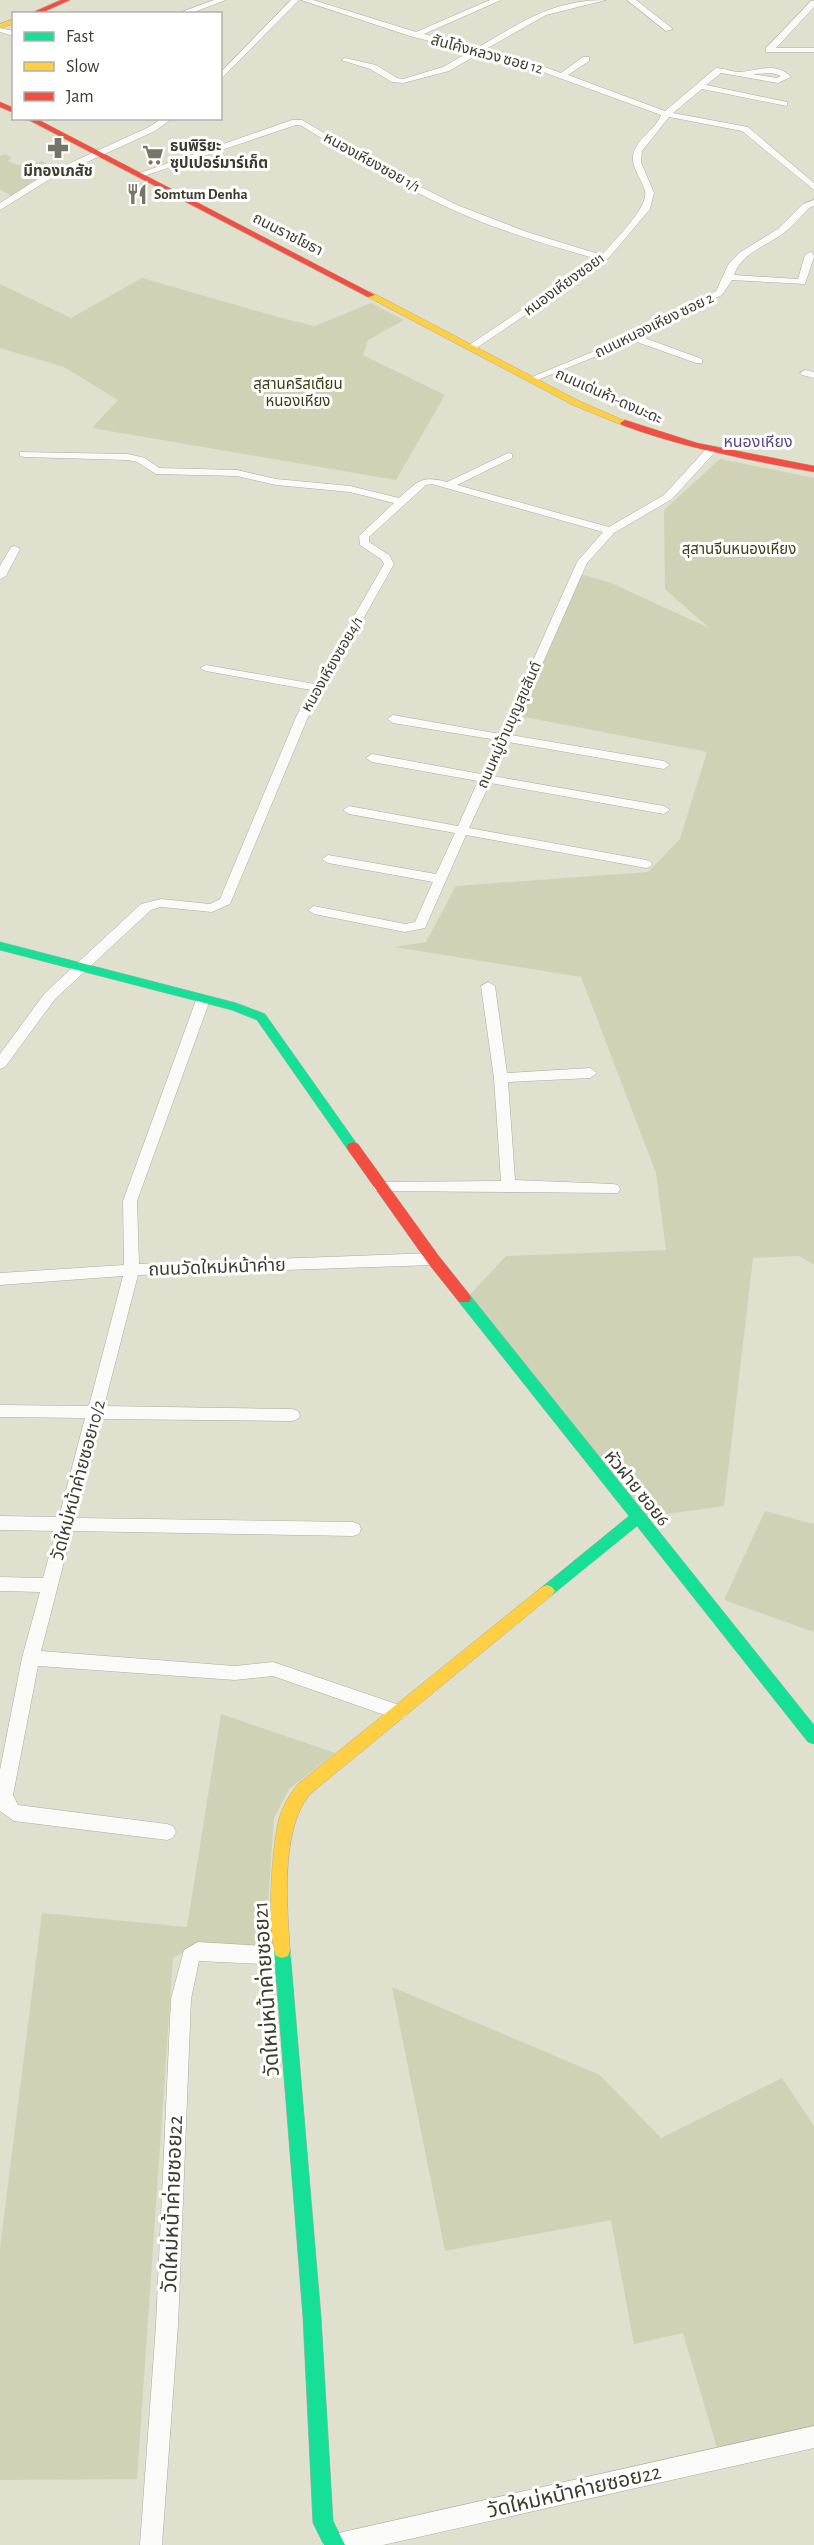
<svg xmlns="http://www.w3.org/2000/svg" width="814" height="2545" font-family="'Alegreya Sans','Noto Sans Thai',sans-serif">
	<rect width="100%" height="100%" fill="#dfe0cd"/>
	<path fill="#d0d2b6" d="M5 154 12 158 8 161C22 168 28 166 42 161L53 169 42 174 41 178 12 196 0 189V156Z
		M142 278 285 319 315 326 371 303 404 320 368 340 363 355 445 395 396 480 92 428 118 400 64 367 0 348V284L71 318Z
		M720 459 814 478V1265L799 1256 753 1258 724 1506 637 1518 465 1300 506 1256 666 1250 656 1173 581 977 394 947 426 942 456 886 648 872 680 839 707 752 514 715 577 573 611 583 709 628 665 589 664 510Z
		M765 1511 814 1524V1632L724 1600Z
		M221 1714 335 1753 289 1789 274 1818 265 1947 197 1945 173 1958 137 2479 0 2480V2248L42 1913 187 1927Z
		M392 1987 600 2075 661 2138 782 2078 814 2126V2429L717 2448 683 2333 634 2344 611 2220 445 2251Z"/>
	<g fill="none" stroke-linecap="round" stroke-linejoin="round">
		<defs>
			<path id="street" d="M214 0H226L189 14H176Z
				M291 0H299L220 80V73Z
				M301 0H313L416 32 490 0H501L424 34 477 48C522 22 552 0 606 0L546 15 486 49 507 53 561 73 583 57H589V61L568 75 665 111 716 68C724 68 732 72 740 72 758 71 776 61 791 77L778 83 721 73 706 85 787 102V106L702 89 673 113 748 127 814 183V190L742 131 669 117 642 151 641 162 654 193 650 209 607 260 475 349H469V345L597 259C555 247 514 235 474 219 413 194 356 159 300 125H296L141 177 134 175 292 120H302L391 172 457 205 527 232 602 255C613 241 649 208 645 191 642 178 629 166 634 152 638 138 656 129 661 115L502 57 480 53 449 71 403 83 392 82 370 69 341 60 345 58 376 65 397 78 403 79 443 67 471 51 413 37ZM772 73 781 76 777 78 752 74Z
				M627 0H636L673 29 666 31Z
				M811 1H814V7L776 48H814V52H766V48Z
				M0 28 14 31V36L0 32Z
				M163 118H173L155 131 50 179 0 210V203L44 175 149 127Z
				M814 200V206L809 208C801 216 794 225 785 232 767 246 742 252 734 275L798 279 805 255 810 252 813 253 814 257 805 284 732 280 722 295 671 319 642 337 702 359V363H696L634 341 535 381 527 379 631 336 665 315 716 291 728 265 739 253 779 228 803 204Z
				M805 370 814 372V378L802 375 800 373Z
				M711 447 716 450 715 452 672 499 614 533 587 563 511 735 664 761 670 765 664 769 508 742 493 776 664 806 670 810 664 814 490 783 469 828 646 860 650 861 652 864 650 867 646 868 466 835 425 928 405 932 314 914 308 910 314 906 405 924 415 922 433 882 328 863 322 859 328 855 436 874 455 833 349 814 343 810 349 806 458 826 478 781 372 762 366 758 372 754 481 774 497 740 393 723 387 719 393 715 500 734 577 562 603 532 432 484 426 485 369 537V542L389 555 394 564 308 717 230 904 212 912 161 907 151 910 55 999 5 1067 0 1069V1054L45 993 141 904 161 899 210 904 220 899 296 717 311 690 206 671 200 668 206 665 315 684 384 564 381 559 360 545 359 536 394 503 350 492 276 485 237 476 156 474 137 462 128 460 24 457 20 456V452L128 454 145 458 159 468 237 470 276 479 350 486 399 498C418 481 421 475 447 482L508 453 512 454V458L457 485 609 527 664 495 707 448Z
				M15 546 20 549 6 576 0 579V566L11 547Z
				M488 982 495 986 507 1073 590 1068 597 1073 590 1078 508 1082 515 1180 613 1184 618 1185 620 1189 618 1193 375 1191 373 1187 380 1182 501 1181 494 1078 481 986Z
				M203 996 210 1000 137 1201 139 1264 433 1253 438 1255 440 1259 438 1263 433 1265 138 1275 104 1406 292 1409 298 1411 300 1415 298 1419 292 1421 101 1419 76 1518 353 1522 359 1524 361 1529 359 1534 353 1536 72 1531 41 1651 235 1666 273 1662 405 1707 408 1712 405 1717 399 1720 273 1676 235 1680 38 1666 13 1795 18 1805 167 1824 173 1826 176 1832 173 1838 167 1840 14 1821 0 1811V1770L22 1658 40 1592 0 1591V1577L43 1578 56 1531 0 1530V1516L59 1517 85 1418 0 1417V1405L89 1406 123 1276 0 1285V1273L124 1265 123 1201 196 1000Z
				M198 1942 282 1947 289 1950 291 1956 289 1962 282 1965 199 1961 191 1999 178 2325 162 2545H140L156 2325 171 1999 184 1950Z
				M814 2426V2448L383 2545H323L326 2537 334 2534Z"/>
			<path id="fast" d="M0 942 236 1003 265 1014 359 1147 358 1150H348L257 1020 232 1010 0 950Z
				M464 1293 469 1294 814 1725V1744L808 1742 637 1526 552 1595 547 1597 542 1595 539 1591 542 1587 629 1516 459 1302 457 1298 459 1294Z
				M282 1942 288 1944 290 1950 321 2317 333 2521 345 2545H324L313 2523 303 2317 274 1950 276 1944Z"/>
			<path id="slow" d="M14 19V24L0 28V24Z
				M371 292 579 401 630 423 622 425 573 405 368 297 367 295Z
				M547 1585 552 1587 555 1591 552 1595 310 1794C280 1830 287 1905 290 1950L288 1956 282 1958 276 1956C266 1933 272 1841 280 1816 284 1804 290 1794 298 1784L542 1587Z"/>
			<path id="jam" d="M61 0H70L39 14H29Z
				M0 102 14 108V113L0 107Z
				M25 118H35L375 295 368 297Z
				M625 420 697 443 814 466V472C749 460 684 448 622 425L620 423Z
				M353 1142 358 1144 438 1255 469 1294 471 1298 469 1302H459L428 1263 348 1150 347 1147 348 1144Z"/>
		</defs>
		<use href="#street" stroke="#acad9e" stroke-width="1"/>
		<use href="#fast" stroke="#acad9e" stroke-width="1"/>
		<use href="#slow" stroke="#acad9e" stroke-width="1"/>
		<use href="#jam" stroke="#acad9e" stroke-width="1"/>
		<use href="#street" fill="#fafaf8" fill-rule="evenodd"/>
		<use href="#fast" fill="#16e098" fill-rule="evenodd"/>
		<use href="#slow" fill="#ffcf43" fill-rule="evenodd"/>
		<use href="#jam" fill="#f24e42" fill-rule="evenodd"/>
	</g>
	<defs>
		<symbol id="pharmacy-bare" viewBox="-9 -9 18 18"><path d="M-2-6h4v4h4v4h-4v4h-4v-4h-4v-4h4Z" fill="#757666" stroke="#fff" stroke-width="2.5" paint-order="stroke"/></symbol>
		<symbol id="supermarket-bare" viewBox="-9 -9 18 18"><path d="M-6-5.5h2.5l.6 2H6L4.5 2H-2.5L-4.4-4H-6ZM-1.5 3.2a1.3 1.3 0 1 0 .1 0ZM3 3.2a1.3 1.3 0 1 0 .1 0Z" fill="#757666" stroke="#fff" stroke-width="2.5" paint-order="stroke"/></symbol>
		<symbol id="restaurant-bare" viewBox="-9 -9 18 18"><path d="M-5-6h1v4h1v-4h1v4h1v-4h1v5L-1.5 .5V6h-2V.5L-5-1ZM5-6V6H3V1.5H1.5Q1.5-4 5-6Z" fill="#757666" stroke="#fff" stroke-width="2.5" paint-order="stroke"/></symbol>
	</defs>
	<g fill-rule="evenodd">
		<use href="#pharmacy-bare" x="43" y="133" width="30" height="30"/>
		<use href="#supermarket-bare" x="138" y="140" width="30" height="30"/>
		<use href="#restaurant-bare" x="122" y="179" width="30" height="30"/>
	</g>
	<g text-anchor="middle" stroke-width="6" stroke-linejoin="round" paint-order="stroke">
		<g font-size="15" fill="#3c3d2f" stroke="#fff">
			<text transform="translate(487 54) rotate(15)" y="5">สันโค้งหลวง ซอย 12</text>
			<text transform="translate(372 162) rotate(29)" y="5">หนองเหียงซอย 1/1</text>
			<text transform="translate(288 234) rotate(27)" y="5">ถนนราชโยธา</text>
			<text transform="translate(564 284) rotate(-36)" y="5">หนองเหียงซอย1</text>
			<text transform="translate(654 325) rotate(-26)" y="5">ถนนหนองเหียง ซอย 2</text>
			<text transform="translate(609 396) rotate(24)" y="5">ถนนเด่นห้า-ดงมะดะ</text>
			<text transform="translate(332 664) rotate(-60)" y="5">หนองเหียงซอย4/1</text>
			<text transform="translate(509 725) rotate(-66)" y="5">ถนนหมู่บ้านบุญสุขสันต์</text>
		</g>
		<g font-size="15" font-weight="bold" fill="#3c3d2f" stroke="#fff" text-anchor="start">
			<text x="170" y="151">ธนพิริยะ<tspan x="170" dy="17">ซุปเปอร์มาร์เก็ต</tspan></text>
			<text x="58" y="176" text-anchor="middle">มีทองเภสัช</text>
			<text x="154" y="199">Somtum Denha</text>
		</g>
		<g font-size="15" fill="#3d3e10" stroke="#fff">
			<text x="298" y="389">สุสานคริสเตียน<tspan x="298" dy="17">หนองเหียง</tspan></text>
			<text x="739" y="554">สุสานจีนหนองเหียง</text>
		</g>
		<g font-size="16" fill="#5c4886" stroke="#fff">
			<text x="758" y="447">หนองเหียง</text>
		</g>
		<g font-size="18" fill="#3c3d2f" stroke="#fff">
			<text transform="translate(217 1267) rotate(-2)" y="6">ถนนวัดใหม่หน้าค่าย</text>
			<text transform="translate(78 1480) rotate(-75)" y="6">วัดใหม่หน้าค่ายซอย10/2</text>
			<text transform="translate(637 1488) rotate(51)" y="6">หัวฝาย ซอย6</text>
		</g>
		<g font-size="21" fill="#3c3d2f" stroke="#fff">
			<text transform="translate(266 1989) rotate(-94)" y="7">วัดใหม่หน้าค่ายซอย21</text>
			<text transform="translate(172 2204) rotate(-88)" y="7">วัดใหม่หน้าค่ายซอย22</text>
			<text transform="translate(574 2491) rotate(-13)" y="7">วัดใหม่หน้าค่ายซอย22</text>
		</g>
	</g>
	<rect x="12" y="12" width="210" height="108" fill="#ffffff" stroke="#b1b1ac" stroke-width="1.5"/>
	<rect x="24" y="32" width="30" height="9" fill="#16e098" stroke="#b1b1ac" stroke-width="1.5"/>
	<text x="66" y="42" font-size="18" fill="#3c3d2f">Fast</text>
	<rect x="24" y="62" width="30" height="9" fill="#ffcf43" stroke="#b1b1ac" stroke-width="1.5"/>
	<text x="66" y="72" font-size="18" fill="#3c3d2f">Slow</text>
	<rect x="24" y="92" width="30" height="9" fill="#f24e42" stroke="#b1b1ac" stroke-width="1.5"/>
	<text x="66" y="102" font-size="18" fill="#3c3d2f">Jam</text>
</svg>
